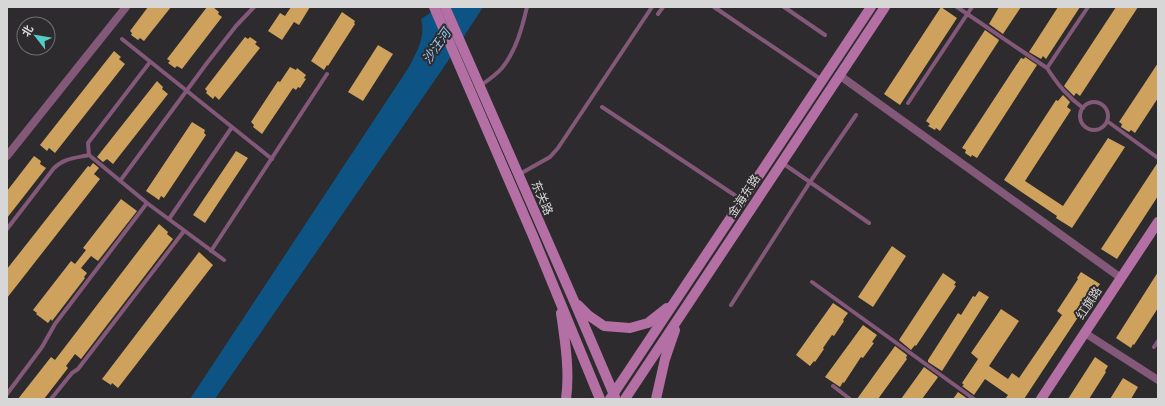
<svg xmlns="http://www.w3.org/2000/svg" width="1165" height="406" font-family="'Golos Text','Noto Sans SC',sans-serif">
	<rect width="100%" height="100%" fill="#2d2b2d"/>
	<path fill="#0d5383" d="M439 7H483L448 61 215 399H190L409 67C417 51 426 37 421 19Z"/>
	<path fill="#cea25c" d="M148 7H171L144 41 140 38 138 40 131 35 132 33 130 31Z
		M207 7H213L219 12 218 14 222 17 182 69 177 66 175 68 168 63 170 61 167 59Z
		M291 7H310L299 25 294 22 282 40 268 31 280 13 285 16Z
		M941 7 957 18 900 105 884 94Z
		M999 7H1021L1003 34 989 24Z
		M1058 7H1080L1046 59 1043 56 1041 59 1029 52Z
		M1116 7H1138L1080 96 1076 93 1074 96 1064 86Z
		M342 12 355 21 354 23 355 24 328 66 327 65 324 70 311 61Z
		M985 30 999 40 998 42 940 131 936 128 935 130 928 126 930 124 926 121Z
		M245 37 248 39 250 37 257 42 255 44 260 48 219 100 215 96 213 99 206 93 207 91 205 89Z
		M378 45 393 54 363 101 348 92Z
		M114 51 121 57 119 59 125 64 55 153 49 148 47 151 40 145Z
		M1025 57 1037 65 977 158 972 155 971 157 965 153 966 150 962 148 1021 58 1024 59Z
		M1158 63V98L1135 133 1131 130 1129 132 1121 127 1122 124 1119 122Z
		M290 67 296 70 297 68 306 75 304 78 306 79 300 88 298 87 296 90 293 88 262 134 253 127 254 125 251 122 278 81 280 82Z
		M157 81 163 87 162 89 168 94 113 164 107 159 103 162 97 157Z
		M1063 95 1070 102 1067 107 1071 110 1025 181 1063 206 1108 138 1125 147 1072 228 1056 218 1057 216 1004 180 1056 100 1058 101Z
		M192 122 205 130 204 133 206 135 164 198 161 196 159 200 146 191Z
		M236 151 248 158 205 223 193 215Z
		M34 156 41 161 40 164 46 168 7 218V191Z
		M1158 162V196L1117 259 1101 249Z
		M93 163 99 168 94 174 100 179 7 298V269L88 166 90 167Z
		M121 199 137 211 98 261 91 256 81 268 87 273 84 277 85 278 52 321 51 319 48 323 36 314 37 313 33 310 71 261 75 264 86 250 83 248Z
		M159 224 168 232 167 234 173 239 81 359 75 354 66 366 68 368 44 399H18L51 357 55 360Z
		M892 246 906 256 873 307 858 297Z
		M199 252 213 265 118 388 112 383 111 385 102 379Z
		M1081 272 1100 284 1024 399H1005L1008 395 985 379 974 395 962 386 964 385 962 383 978 359 971 353 1001 309 1019 321 989 366 1008 379 1012 373 1019 378 1062 315 1057 311 1078 279 1077 278Z
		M1158 272V308L1134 345 1133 344 1131 348 1116 338Z
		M943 273 956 282 954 285 956 286 916 346 915 345 911 350 899 340Z
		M979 291 989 297 942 371 928 362V360L958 313 961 315 973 296 975 297Z
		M833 303 848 313 843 320 844 321 834 336 832 335 823 348 824 349 815 362 814 361 810 366 796 355Z
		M863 325 877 335 872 342 874 343 863 358 861 357 844 383 843 382 840 387 825 377Z
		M895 346 907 355 906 358 907 359 878 399H857Z
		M1095 357 1108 366 1105 371 1106 372 1089 399H1068Z
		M924 367 938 377 936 380 922 399H901Z
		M1123 378 1138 387 1131 399H1110Z
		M958 392 968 399H953Z"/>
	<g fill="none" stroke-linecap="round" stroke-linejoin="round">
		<path stroke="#835879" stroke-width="4" d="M714 7 822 80
			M784 7 825 35
			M957 7 1047 68C1058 85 1067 96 1083 108
			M658 14 663 7
			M122 39 272 159
			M150 62 88 143 89 155 147 203 224 260
			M1047 68 1088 7
			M480 86C487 81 496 75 502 68 516 51 522 28 527 7
			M1080 116a14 14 0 1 1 28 0a14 14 0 1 1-28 0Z
			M908 103 972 7
			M602 107 742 200
			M1107 121 1158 158
			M781 162 869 223
			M518 175 550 157 558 148 652 7
			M120 181 207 63 236 26 254 7
			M169 219 232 127
			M7 229 54 168C64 158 76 158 89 155
			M211 251 327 74
			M812 282 974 399
			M731 305 810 182 856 115
			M1154 347 1158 341
			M833 386 850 399
			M7 394 42 347 55 324 147 203
			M51 399 72 373 78 369 184 231"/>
		<path stroke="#835879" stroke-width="8" d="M839 75 1121 278
			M7 156 126 7
			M1085 333 1158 380"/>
		<path stroke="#b470a4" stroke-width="10" d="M434 7 533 236 600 399
			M445 7 574 301 615 397
			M578 305 588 315 604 326 630 328 648 323 667 308
			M561 313C565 341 570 371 566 399
			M610 399 871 7
			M625 399 885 7
			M656 399 665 359 675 330
			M1041 399 1158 222"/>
	</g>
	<g text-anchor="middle" stroke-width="4" stroke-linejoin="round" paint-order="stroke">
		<g font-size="12" fill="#d8d7d8" stroke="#2d2b2d">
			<text transform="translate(744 196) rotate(-57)" y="4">金海东路</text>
			<text transform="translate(542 198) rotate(67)" y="4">东关路</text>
			<text transform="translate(1089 303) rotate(-57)" y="4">红旗路</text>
		</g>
		<g font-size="13" font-style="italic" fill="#97c8f3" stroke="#2d2b2d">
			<text transform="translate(436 46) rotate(-55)" y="5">沙汪河</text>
		</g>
	</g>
	<rect width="1165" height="406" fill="none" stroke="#d8d7d8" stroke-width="16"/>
	<g transform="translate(36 36) rotate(301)"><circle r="19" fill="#2d2b2d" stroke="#717071"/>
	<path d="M0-3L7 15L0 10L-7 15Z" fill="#54cdc7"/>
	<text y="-6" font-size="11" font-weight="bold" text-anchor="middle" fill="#d8d7d8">北</text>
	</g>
</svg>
